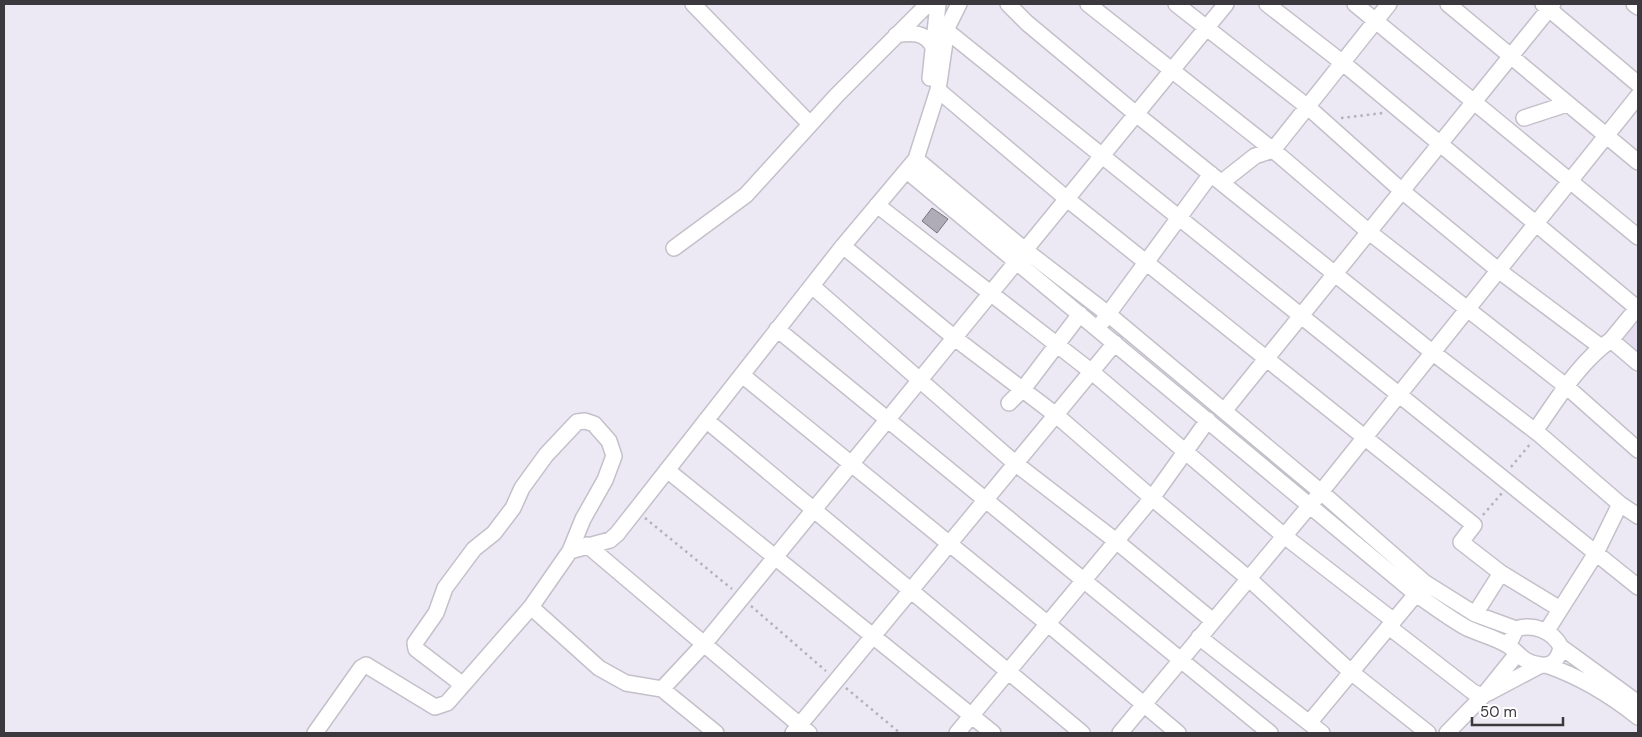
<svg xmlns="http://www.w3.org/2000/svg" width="1642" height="737" font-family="'DM Sans',sans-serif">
	<rect width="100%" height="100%" fill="#ede9f4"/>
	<path fill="#e5def0" d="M1638 307V362L1611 340Z"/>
	<path fill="#b0acb7" stroke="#78747e" d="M932 208 948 219 937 233 922 221Z"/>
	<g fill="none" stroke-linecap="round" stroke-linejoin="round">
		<defs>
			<path id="minor" d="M693 4 810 124
				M1008 4 1027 23 1136 114 1432 352 1539 434 1620 504 1638 516
				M1088 4 1273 150 1369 232 1567 387 1638 450
				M1176 4 1309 108 1402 191 1498 270 1601 347
				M1267 4 1343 63 1637 308
				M1355 4 1638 237
				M1448 4 1638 162
				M1543 4 1638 84
				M1634 4 1638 7
				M947 31 1638 587
				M896 35C911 32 926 32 933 47
				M930 78 938 4
				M938 90 1067 199 1474 525 1461 542 1501 573 1560 609
				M1524 118 1567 104
				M916 159 1025 250 1108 314 1321 492 1424 582 1475 614 1516 629
				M907 171 1416 594C1432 605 1449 618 1467 628 1480 634 1497 638 1509 646 1521 655 1523 663 1541 665 1553 667 1559 658 1561 647 1553 631 1533 623 1516 629L1510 642V647
				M1222 182 1255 156 1273 150 1389 4
				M877 205 1092 372 1283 535 1394 621
				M843 246 956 339 1056 415 1152 498 1248 578 1351 672 1428 733
				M674 248 746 195 837 95 928 4
				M1025 250 1226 4
				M812 286 1016 464 1116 541 1213 621
				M1638 307 1611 340 1638 363
				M1103 321 1211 174
				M777 329 1270 733
				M742 375 1048 624 1178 733
				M1009 403 1024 388 1080 314
				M1224 411 1553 4
				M706 420 1082 733
				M1535 431C1557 400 1579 362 1611 340
				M667 470 993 733
				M587 545 809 733
				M531 607 599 668 626 683 662 689 716 733
				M1475 614 1501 573
				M1389 627 1473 692 1483 696
				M1546 632 1596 553 1620 504
				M1199 637 1322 733
				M1561 647 1638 703
				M1546 665C1581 677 1609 694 1638 717
				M463 685 416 649 415 643 436 613 445 588 474 549 494 533 513 508 522 488 546 455 577 422 585 421 594 424 609 441 614 456 605 480 583 519 570 551
				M662 689 705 643 1017 261
				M1488 693 1541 665
				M1309 723 1416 594
				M315 733 361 668 366 665 435 707 447 703 531 607 570 551 610 540 617 534 843 246 916 159 938 90 947 28 959 4
				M793 733 1115 343
				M957 733 1152 498 1208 420
				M1120 733 1321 492 1638 96
				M1447 733 1483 696 1516 655"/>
		</defs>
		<use href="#minor" stroke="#c4c0ca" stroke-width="18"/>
		<path stroke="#b4b1ba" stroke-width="2.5" stroke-dasharray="2.5 4" stroke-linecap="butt" d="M1341 118 1383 113
			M1511 467 1531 443
			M1483 515 1502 493
			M645 518 732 589
			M751 606 826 671
			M846 688 900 733"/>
		<use href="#minor" stroke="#fff" stroke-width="15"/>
	</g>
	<rect width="1642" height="737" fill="none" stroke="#3b393e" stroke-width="10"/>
	<path d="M1472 717v8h91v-8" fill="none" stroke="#3b393e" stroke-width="2.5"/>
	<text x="1480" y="717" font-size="15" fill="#3b393e" stroke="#ffffff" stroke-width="4" paint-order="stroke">50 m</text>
</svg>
